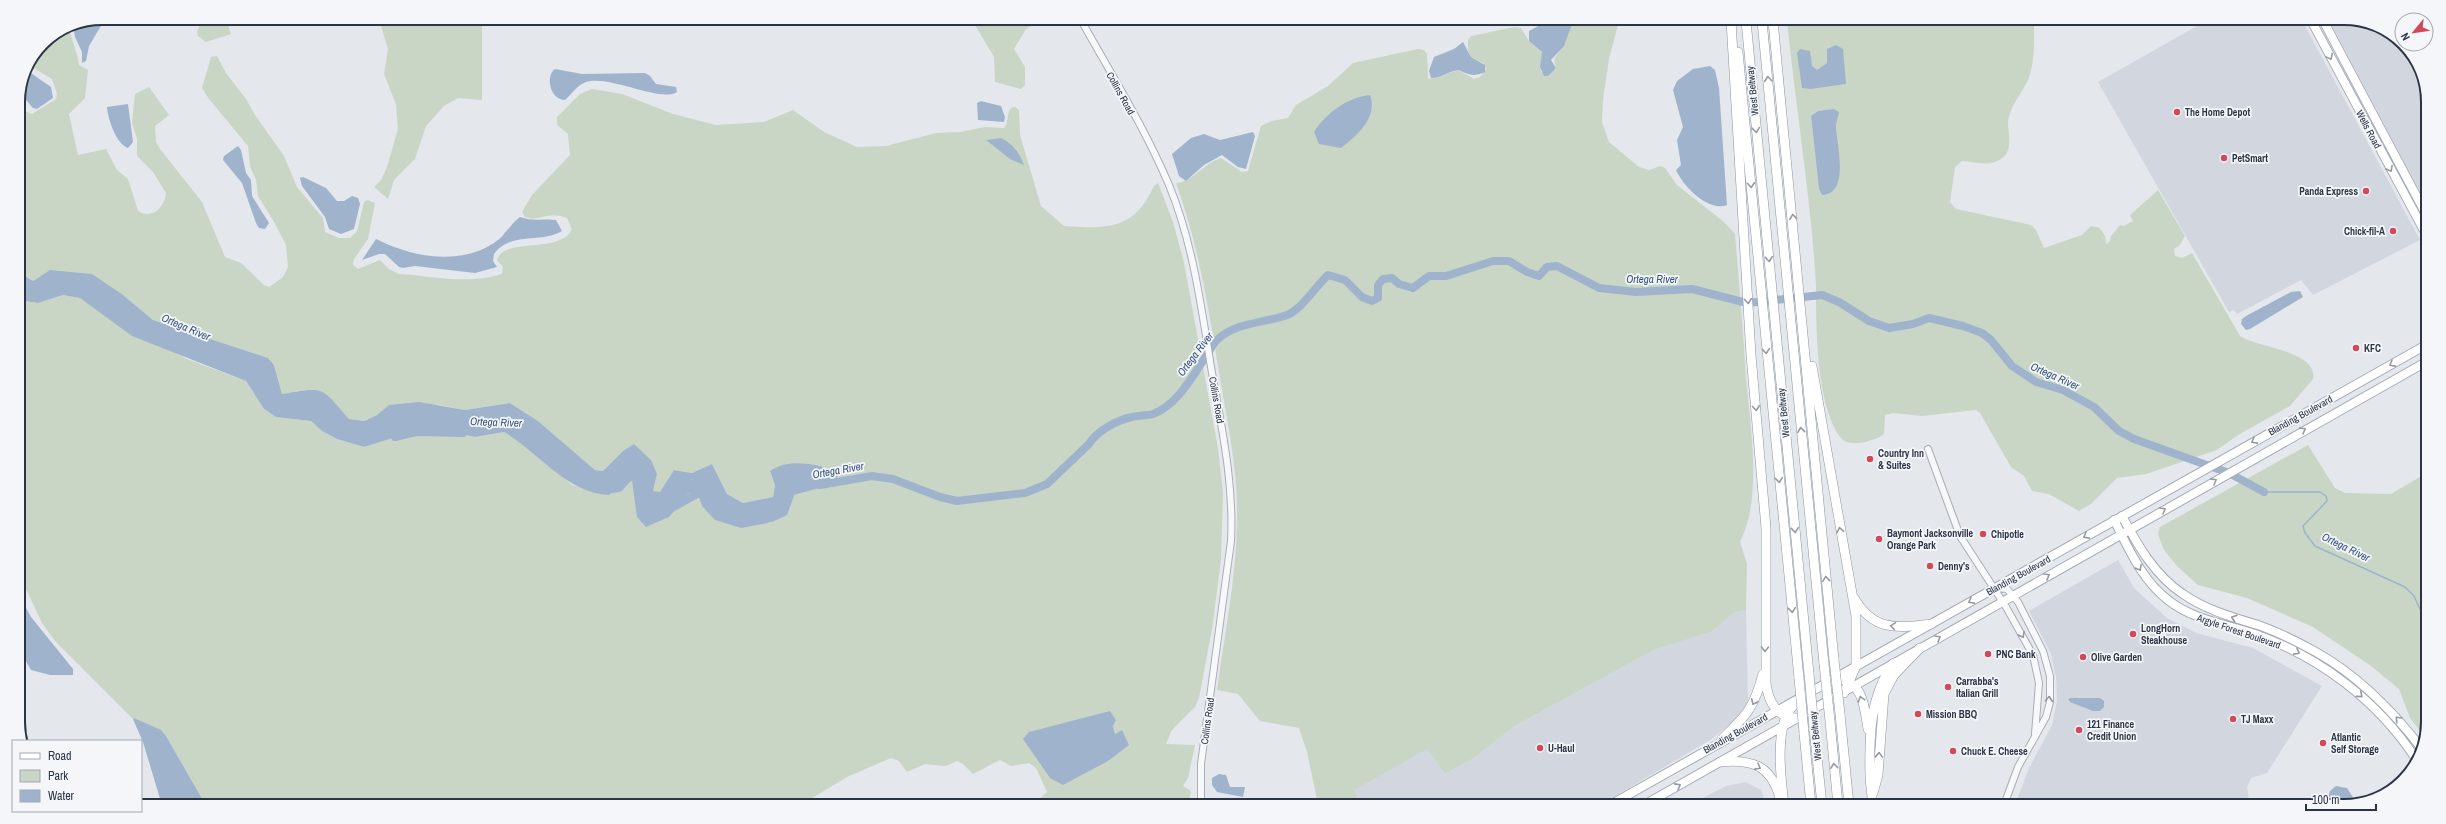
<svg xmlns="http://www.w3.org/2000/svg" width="2446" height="824" font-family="'Archivo Narrow',sans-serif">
	<rect width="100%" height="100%" fill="#e4e7ec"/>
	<path fill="#d2d6de" d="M2204 22H2303L2420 240 2313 295 2301 280 2237 314 2234 310 2229 312 2098 82Z
		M2330 22H2371L2410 51 2428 97 2427 205Z
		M2118 560 2134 588 2167 618 2196 633 2253 648 2322 686 2267 773 2251 778 2247 787 2249 800 2246 806 2015 805 2029 768 2052 725 2057 701 2056 677 2051 654 2029 611Z
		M1746 610 1748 705 1737 719 1710 740 1600 805 1362 804 1353 790 1427 748 1445 774 1474 758 1515 726 1599 680 1654 650 1711 632 1735 612Z
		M1746 782 1761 790 1766 805H1689L1726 786Z"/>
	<path fill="#c9d6c5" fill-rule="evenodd" d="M199 18H226L231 34 206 42 198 36 197 31 201 23Z
		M389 19H474L482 23V100L458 98 444 106 426 126 415 159 394 180 388 199 374 187 381 180 387 167 398 129 396 104 384 74 388 49 381 26Z
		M972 20H1041L1026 29 1014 49 1025 67V85L1021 89 995 82 994 57Z
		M1574 21H1619L1609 59 1603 99 1602 122 1609 142 1639 167 1649 170 1660 166 1665 168 1677 185 1724 222 1735 234C1739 282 1743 329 1746 377 1750 427 1763 496 1740 542L1747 564 1746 610 1735 612 1711 632 1654 650 1599 680 1515 726 1474 758 1445 774 1427 749 1354 790 1360 802 1356 804H1318L1307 752 1299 728 1260 721 1238 694 1217 690C1225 631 1238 570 1237 510 1237 465 1227 421 1220 378 1209 312 1199 246 1176 183 1190 184 1205 162 1221 158L1242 172 1248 171 1261 126 1272 121 1288 118 1296 105 1328 86 1353 63 1418 49 1424 50 1427 54 1428 79 1459 70 1474 79 1480 77 1486 69 1483 63 1471 57 1468 50V40L1471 36 1515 27 1521 28 1529 41 1542 52 1541 72 1556 69 1554 59C1566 44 1565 35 1574 21Z
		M1787 21 2034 22C2034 39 2035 57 2030 74 2025 91 2010 104 2008 122 2008 132 2013 150 2003 157 1991 168 1977 162 1962 161L1955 167 1950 202 1956 209 2031 225 2036 230 2044 248 2082 235 2091 226 2100 228 2105 236 2106 244 2110 241 2111 236 2120 225 2124 226 2133 221 2130 215 2158 190 2185 236 2180 245 2174 249 2175 256 2182 258 2192 253 2240 336C2255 347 2319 351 2313 379L2290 406 2238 435 2217 450 2146 474 2117 478 2091 504 2079 511 2049 494 2032 491 2024 476 2011 467 1980 413 1976 410 1922 416 1893 413 1885 415 1884 434C1875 441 1850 448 1842 439 1816 409 1816 325 1816 286 1815 265 1813 244 1811 223 1804 155 1794 89 1787 21ZM1837 110C1838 117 1836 123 1836 131 1838 153 1846 175 1829 193L1822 195 1819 189 1811 116 1818 111Z
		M69 25C71 39 77 51 79 65L88 70 85 98 69 114 78 155 106 149 117 170 128 179 138 211C152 220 165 207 166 193L153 172 137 156V139L132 123 135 94 149 87 169 115 155 126 156 142 160 149 202 202 225 257 241 263 264 285 269 287 283 277 288 267 286 245 273 220 258 196 256 180 250 166 248 146 209 99 202 88 211 57 217 56 226 73 246 99 255 115 284 156 297 187 323 218 325 232 339 238H350L357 231 364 202 367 200 375 203 368 239 354 259 353 265 358 269 380 260 389 269 399 274C432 276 469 285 502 274L503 267 497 260C505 236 560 255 572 229L567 218C546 210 539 223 525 217L522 212 532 195 570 155 568 134 557 125V117L580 94 592 89 622 94 673 114 716 125 764 122 793 110 824 132 857 147 886 146 936 133 960 132 985 127 1004 128C1009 123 1006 114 1011 108L1015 107 1019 110 1020 135 1041 206 1064 226C1108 229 1134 230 1154 186L1158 183 1173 222 1184 263 1218 448 1223 493 1221 560 1212 629 1199 698 1195 707 1172 730 1166 744 1195 745 1188 778 1183 786 1191 791 1188 804 1035 803 1047 792 1036 768 1029 763 1011 766 1000 760 973 774 963 764 957 761 946 766 925 764 907 772 899 761 891 758 847 777 804 803 204 802 166 736 134 718 133 719 55 641 42 623 18 572V300L38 303 63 295 80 298 187 359 246 381 264 409 276 417 311 421 322 431 337 439 364 447 422 429H438L475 437 504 432 524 443 572 485 609 495 622 485 632 481 635 498 697 492 702 506 780 514 794 495 827 486 770 471 775 485 773 497 743 503 727 494 712 464 692 473 674 470 660 493 653 491 657 474 623 451 603 471 595 470 538 421 510 403 465 410 439 405H390L377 415 363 421 349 419C322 388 323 387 282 394L274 365 268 358 153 320 123 295 40 276 33 281 18 272V115L27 112 32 114 56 99 57 94 52 79 28 65 43 43ZM1116 720 1113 726 1115 734 1123 730 1050 778Z
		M2308 445 2335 488 2345 493 2391 494 2425 474 2424 736 2410 718 2399 689 2371 666 2313 627 2247 598 2198 585 2177 566 2164 550 2158 534 2160 527Z"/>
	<path fill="#9fb4cc" d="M101 18 102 24 89 46 86 61 82 63V52L75 37 73 24Z
		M1558 21H1572V24L1564 46 1551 60 1556 68 1548 76H1544L1540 67 1542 52 1529 41V31L1542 24Z
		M1463 42 1471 57 1485 65V72C1474 77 1469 75 1459 70 1448 71 1441 78 1431 78L1429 71 1434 57 1454 49Z
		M1836 45 1843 49 1846 84 1810 89 1802 88 1797 53 1800 49 1810 51 1812 66 1817 70 1827 63V49Z
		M1710 66 1715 70 1719 88 1727 205C1708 212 1683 186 1676 170L1681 165 1677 140 1683 127 1673 90 1677 81 1693 69Z
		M25 69 51 87 53 98 37 109 33 108C20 94 19 87 25 69Z
		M555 69 582 74 645 73 650 76 656 84 676 87 677 92C660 103 611 75 586 82 577 85 572 94 565 100 550 100 545 76 555 69Z
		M1370 95C1378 117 1358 135 1341 148L1319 144 1314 132C1326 113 1348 97 1370 95Z
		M981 101 1001 106 1005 117 1004 122 978 120 977 103Z
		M128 104 133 142 128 148C116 144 108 119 107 107Z
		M1834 109 1839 112C1838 118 1836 122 1836 128 1837 143 1850 195 1822 195L1819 189 1811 116 1818 111Z
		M1253 132 1255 136 1246 169 1238 167 1222 155 1204 165 1186 181 1179 176 1172 154 1191 138 1204 134 1220 140Z
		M1001 138C1013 144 1019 152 1024 165L1010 159 986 140Z
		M238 146 241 150 246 173 251 180 252 196 269 223 265 229 259 228 256 223 242 183 223 160 224 156Z
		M303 177 326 188 337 201H344L352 196 358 198 360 204 354 229 341 234 329 229 325 217 302 186 300 178Z
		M520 217C534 222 542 218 556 220L562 231C540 244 511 231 494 254L493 261 497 267 475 273 415 266 403 268 399 267 385 254H379L362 260 376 239C412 257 458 266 494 243 505 236 510 224 520 217Z
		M50 270 92 274 123 295 153 320 268 358 274 365 282 394C326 387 320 386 349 419L364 421 377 415 389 405 419 402 465 410 510 403 538 421 595 470 603 471 623 451 634 444 651 460 657 474 653 491 660 492 674 470 692 473 712 464 727 494 743 503 773 497 775 485 770 471C791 456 820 466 843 472L827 486 794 495 780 514 768 523 741 528 715 520 702 506 697 492 688 494 669 517 646 527 637 517 632 481 622 485 609 495C566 493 540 453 504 432L475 437 438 429H422L364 447 337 439 322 431 311 421 276 417 264 409 246 381 132 336 80 298 63 295 38 303 18 300V272L33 281Z
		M2300 291 2303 297 2250 329 2246 330 2241 324 2242 319 2246 316 2291 292Z
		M18 593 31 617 73 669V675H50L31 670C16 647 18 619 18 593Z
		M2071 698H2100L2104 701V707L2100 711H2093L2070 702 2068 699Z
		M1110 711 1116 720 1113 726 1115 734 1122 730 1129 745 1108 761 1063 785 1050 778 1023 739 1029 732Z
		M134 718 161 730 166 736 204 802H161L143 742 133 719Z
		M1219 774 1226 775 1230 787H1245L1243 797 1217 792 1212 785V778Z
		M2336 786 2347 788 2356 802 2344 806H2325L2330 791Z"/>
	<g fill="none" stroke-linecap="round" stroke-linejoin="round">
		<path stroke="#9fb4cc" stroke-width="1.5" d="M2264 492H2320L2326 496 2327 501 2303 526 2305 533 2315 546 2405 587 2414 596 2424 618"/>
		<path stroke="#9fb4cc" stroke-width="8" d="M395 437 416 432 463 433
			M820 485 872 476 893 479 940 497 957 501 1025 493 1047 484 1089 444C1097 431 1117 420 1132 417 1139 415 1147 416 1153 414 1178 404 1192 377 1206 356 1210 351 1213 343 1218 339 1237 322 1265 323 1287 315 1302 309 1315 287 1328 275L1345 280 1362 297 1372 301 1378 298V285L1383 279 1392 278 1399 284 1413 288 1429 276H1446L1493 261H1509L1527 272 1539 276 1547 267 1557 266 1599 288 1636 292 1692 289 1747 303 1822 295 1839 302 1869 321 1889 328 1913 324 1929 318 1963 326 1982 333 1991 340 2012 366 2036 382 2063 390 2094 407 2119 431 2134 439 2229 473 2264 492
			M606 490 619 488 628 478
			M670 509 699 493 708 495
			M771 518 784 512 790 495"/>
		<defs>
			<path id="minor" d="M1081 20C1111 74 1145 128 1169 185 1193 243 1201 306 1211 367 1221 425 1234 481 1231 541L1201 764V804
				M1928 449 1960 536 2006 607 2033 655 2039 683 2035 734
				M1995 588 2007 589 2018 602 2043 651 2050 676V702L2046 717 2018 767 2004 805"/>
			<path id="major" d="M2312 22 2427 236
				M2324 22 2427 216
				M2122 516C2137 544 2155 576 2183 594 2206 610 2232 617 2258 625 2278 632 2298 642 2316 652 2359 676 2393 711 2423 750
				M2114 520C2129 549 2142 580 2168 600 2193 620 2226 624 2255 634 2320 657 2378 701 2416 759
				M1610 805 2426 345
				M1644 805 2426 362"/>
			<path id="highway" d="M1731 21 1751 355 1766 528V683C1768 701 1777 719 1798 718
				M1746 21 1809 674
				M1762 21 1824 664
				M1773 21 1834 660
				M1738 52 1799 678
				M1812 366 1856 616V666L1844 693
				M1854 598C1874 632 1897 628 1931 624
				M1836 678C1864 683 1864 705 1868 729
				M1840 714 1849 805
				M1830 721 1838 805
				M1814 728 1822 805
				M1804 733 1811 805
				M1722 739C1747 715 1754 708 1763 674
				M1720 762C1752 759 1771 765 1780 798
				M1873 793 1878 775 1884 694 1894 675 1920 648
				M1784 805C1781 780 1775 733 1789 711 1794 703 1802 698 1810 693
				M1872 805C1873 795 1870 785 1870 775 1869 736 1870 695 1894 663"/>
		</defs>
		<use href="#minor" stroke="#a9aeb7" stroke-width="8"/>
		<use href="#major" stroke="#a3abb8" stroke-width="10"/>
		<use href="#highway" stroke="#8b94a3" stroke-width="10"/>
		<use href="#minor" stroke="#f7f8fa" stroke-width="6"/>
		<use href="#major" stroke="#fff" stroke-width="8"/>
		<use href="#highway" stroke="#fff" stroke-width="9"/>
		<defs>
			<path id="highway-bridge" d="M1834 660 1840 714
				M1824 664 1830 721
				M1809 674 1814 728
				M1799 678 1804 733"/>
		</defs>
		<use href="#highway-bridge" stroke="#8b94a3" stroke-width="10" stroke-linecap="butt"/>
		<use href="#highway-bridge" stroke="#fff" stroke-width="9"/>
	</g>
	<defs><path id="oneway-chevron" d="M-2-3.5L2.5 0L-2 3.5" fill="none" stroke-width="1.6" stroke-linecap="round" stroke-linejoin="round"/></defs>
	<g stroke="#959aa2">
		<use href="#oneway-chevron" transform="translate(2330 57) rotate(62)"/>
		<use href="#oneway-chevron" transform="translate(1768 79) rotate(-95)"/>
		<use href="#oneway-chevron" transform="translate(1756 130) rotate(84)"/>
		<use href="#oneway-chevron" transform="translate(2390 169) rotate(61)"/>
		<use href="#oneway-chevron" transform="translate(1751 185) rotate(85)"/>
		<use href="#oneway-chevron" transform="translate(1793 217) rotate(-96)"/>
		<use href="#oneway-chevron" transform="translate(1769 259) rotate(84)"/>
		<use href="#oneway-chevron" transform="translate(1748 301) rotate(86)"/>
		<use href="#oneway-chevron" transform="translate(1766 351) rotate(84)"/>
		<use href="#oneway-chevron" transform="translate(2392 364) rotate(151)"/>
		<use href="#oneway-chevron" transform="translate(1756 408) rotate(85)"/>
		<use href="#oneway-chevron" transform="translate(1801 430) rotate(-96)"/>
		<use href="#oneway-chevron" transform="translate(2303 430) rotate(-30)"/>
		<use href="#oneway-chevron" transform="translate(2254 441) rotate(151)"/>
		<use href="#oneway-chevron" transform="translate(1779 480) rotate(84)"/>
		<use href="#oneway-chevron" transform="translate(2214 481) rotate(-29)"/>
		<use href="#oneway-chevron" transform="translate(2163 510) rotate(-30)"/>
		<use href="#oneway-chevron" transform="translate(1795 530) rotate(84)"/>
		<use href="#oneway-chevron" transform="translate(1840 530) rotate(-101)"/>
		<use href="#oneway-chevron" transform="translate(2086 536) rotate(151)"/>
		<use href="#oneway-chevron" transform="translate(2139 568) rotate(60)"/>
		<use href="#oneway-chevron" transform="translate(2047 576) rotate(-30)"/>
		<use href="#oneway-chevron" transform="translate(1826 579) rotate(-96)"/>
		<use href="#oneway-chevron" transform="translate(1971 601) rotate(151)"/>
		<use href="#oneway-chevron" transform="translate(1792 610) rotate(84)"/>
		<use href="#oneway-chevron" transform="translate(2234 618) rotate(-162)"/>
		<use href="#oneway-chevron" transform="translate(1893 626) rotate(-171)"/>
		<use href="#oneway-chevron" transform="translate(1938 638) rotate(-30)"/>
		<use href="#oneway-chevron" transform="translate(1765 649) rotate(91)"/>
		<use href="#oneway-chevron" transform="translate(2297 652) rotate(28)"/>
		<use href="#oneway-chevron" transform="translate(2360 695) rotate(41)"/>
		<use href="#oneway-chevron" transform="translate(1861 699) rotate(-107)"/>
		<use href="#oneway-chevron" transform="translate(1754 702) rotate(115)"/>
		<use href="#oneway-chevron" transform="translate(2398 719) rotate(-133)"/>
		<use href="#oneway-chevron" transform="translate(1879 755) rotate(-88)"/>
		<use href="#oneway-chevron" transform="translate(1834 766) rotate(-96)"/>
		<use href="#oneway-chevron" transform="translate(1758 767) rotate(29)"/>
		<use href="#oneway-chevron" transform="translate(1678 786) rotate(-29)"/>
	</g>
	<g stroke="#9196a0">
		<use href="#oneway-chevron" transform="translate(2022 635) rotate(61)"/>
		<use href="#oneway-chevron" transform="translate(2049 699) rotate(-85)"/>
	</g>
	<g fill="#d1495b" stroke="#f4f6f9" stroke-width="1.5">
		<circle cx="2177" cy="112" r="4"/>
		<circle cx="2224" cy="158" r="4"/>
		<circle cx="2366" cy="191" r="4"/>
		<circle cx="2393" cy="231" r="4"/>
		<circle cx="2356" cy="348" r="4"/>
		<circle cx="1870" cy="459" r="4"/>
		<circle cx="1983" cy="534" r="4"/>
		<circle cx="1879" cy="539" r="4"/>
		<circle cx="1930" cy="566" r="4"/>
		<circle cx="2133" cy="634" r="4"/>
		<circle cx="1988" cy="654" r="4"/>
		<circle cx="2083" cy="657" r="4"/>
		<circle cx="1948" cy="687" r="4"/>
		<circle cx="1918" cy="714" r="4"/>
		<circle cx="2233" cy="719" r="4"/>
		<circle cx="2079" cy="730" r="4"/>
		<circle cx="2323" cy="743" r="4"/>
		<circle cx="1540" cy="748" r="4"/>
		<circle cx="1953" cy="751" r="4"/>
	</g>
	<g text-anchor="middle" stroke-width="3.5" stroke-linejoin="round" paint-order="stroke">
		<g font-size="10" fill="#2b3445" stroke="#f4f6f9">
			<text transform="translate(1752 91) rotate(-96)" y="4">West Beltway</text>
			<text transform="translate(1121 93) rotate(61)" y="4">Collins Road</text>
			<text transform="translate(2369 129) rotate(62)" y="4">Wells Road</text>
			<text transform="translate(1217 400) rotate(80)" y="4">Collins Road</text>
			<text transform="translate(1783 413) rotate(-96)" y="4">West Beltway</text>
			<text transform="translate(2300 415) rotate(-29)" y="4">Blanding Boulevard</text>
			<text transform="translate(2018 575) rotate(-29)" y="4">Blanding Boulevard</text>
			<text transform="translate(2239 631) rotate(19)" y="4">Argyle Forest Boulevard</text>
			<text transform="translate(1207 721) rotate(-82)" y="4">Collins Road</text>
			<text transform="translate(1735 733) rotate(-29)" y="4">Blanding Boulevard</text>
			<text transform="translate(1815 736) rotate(-96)" y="4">West Beltway</text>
		</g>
		<g font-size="10" font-weight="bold" fill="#2b3445" stroke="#f4f6f9" text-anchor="start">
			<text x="2185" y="116">The Home Depot</text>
			<text x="2232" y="162">PetSmart</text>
			<text x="2358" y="195" text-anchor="end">Panda Express</text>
			<text x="2385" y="235" text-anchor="end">Chick-fil-A</text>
			<text x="2364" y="352">KFC</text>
			<text x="1878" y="457">Country Inn<tspan x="1878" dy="12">&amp; Suites</tspan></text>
			<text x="1887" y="537">Baymont Jacksonville<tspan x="1887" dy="12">Orange Park</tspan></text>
			<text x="1991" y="538">Chipotle</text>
			<text x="1938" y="570">Denny's</text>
			<text x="2141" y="632">LongHorn<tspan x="2141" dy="12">Steakhouse</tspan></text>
			<text x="1996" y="658">PNC Bank</text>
			<text x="2091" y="661">Olive Garden</text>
			<text x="1956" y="685">Carrabba's<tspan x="1956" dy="12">Italian Grill</tspan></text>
			<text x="1926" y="718">Mission BBQ</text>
			<text x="2241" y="723">TJ Maxx</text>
			<text x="2087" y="728">121 Finance<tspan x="2087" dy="12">Credit Union</tspan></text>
			<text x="2331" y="741">Atlantic<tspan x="2331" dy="12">Self Storage</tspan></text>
			<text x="1548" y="752">U-Haul</text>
			<text x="1961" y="755">Chuck E. Cheese</text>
		</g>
		<g font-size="11" font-style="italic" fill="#34527a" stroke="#f4f6f9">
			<text x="1652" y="283">Ortega River</text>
			<text transform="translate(186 327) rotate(23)" y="4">Ortega River</text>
			<text transform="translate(1195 354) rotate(-53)" y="4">Ortega River</text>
			<text transform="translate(2055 376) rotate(24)" y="4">Ortega River</text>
			<text transform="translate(496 422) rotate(2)" y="4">Ortega River</text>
			<text transform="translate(838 470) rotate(-10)" y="4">Ortega River</text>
			<text transform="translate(2346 547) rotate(26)" y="4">Ortega River</text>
		</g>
	</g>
	<path d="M0 0H2446V824H0ZM102 25H2344A77 77 0 0 1 2421 102V722A77 77 0 0 1 2344 799H102A77 77 0 0 1 25 722V102A77 77 0 0 1 102 25Z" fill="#f4f6f9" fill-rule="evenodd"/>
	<path fill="none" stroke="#2b3445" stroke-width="2" d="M102 25H2344A77 77 0 0 1 2421 102V722A77 77 0 0 1 2344 799H102A77 77 0 0 1 25 722V102A77 77 0 0 1 102 25Z"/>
	<rect x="12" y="740" width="130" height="72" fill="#f4f6f9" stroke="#a4a8b1"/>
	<rect x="20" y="753" width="20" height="6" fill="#ffffff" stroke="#a4a8b1"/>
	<text x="48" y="760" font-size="12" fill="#2b3445">Road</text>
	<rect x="20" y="770" width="20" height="12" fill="#c9d6c5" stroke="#a4a8b1"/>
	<text x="48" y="780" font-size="12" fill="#2b3445">Park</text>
	<rect x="20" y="790" width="20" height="12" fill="#9fb4cc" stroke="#a4a8b1"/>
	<text x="48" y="800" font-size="12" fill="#2b3445">Water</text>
	<g transform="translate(2414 32) rotate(241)"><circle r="19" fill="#f4f6f9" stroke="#a4a8b1"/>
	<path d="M0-3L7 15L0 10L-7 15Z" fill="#d1495b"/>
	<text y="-6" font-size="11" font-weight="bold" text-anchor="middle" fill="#2b3445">N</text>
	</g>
	<path d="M2306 804v6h70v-6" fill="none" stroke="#2b3445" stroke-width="2"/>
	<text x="2312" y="804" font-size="12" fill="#2b3445" stroke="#f4f6f9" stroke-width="3" paint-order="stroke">100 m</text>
</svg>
